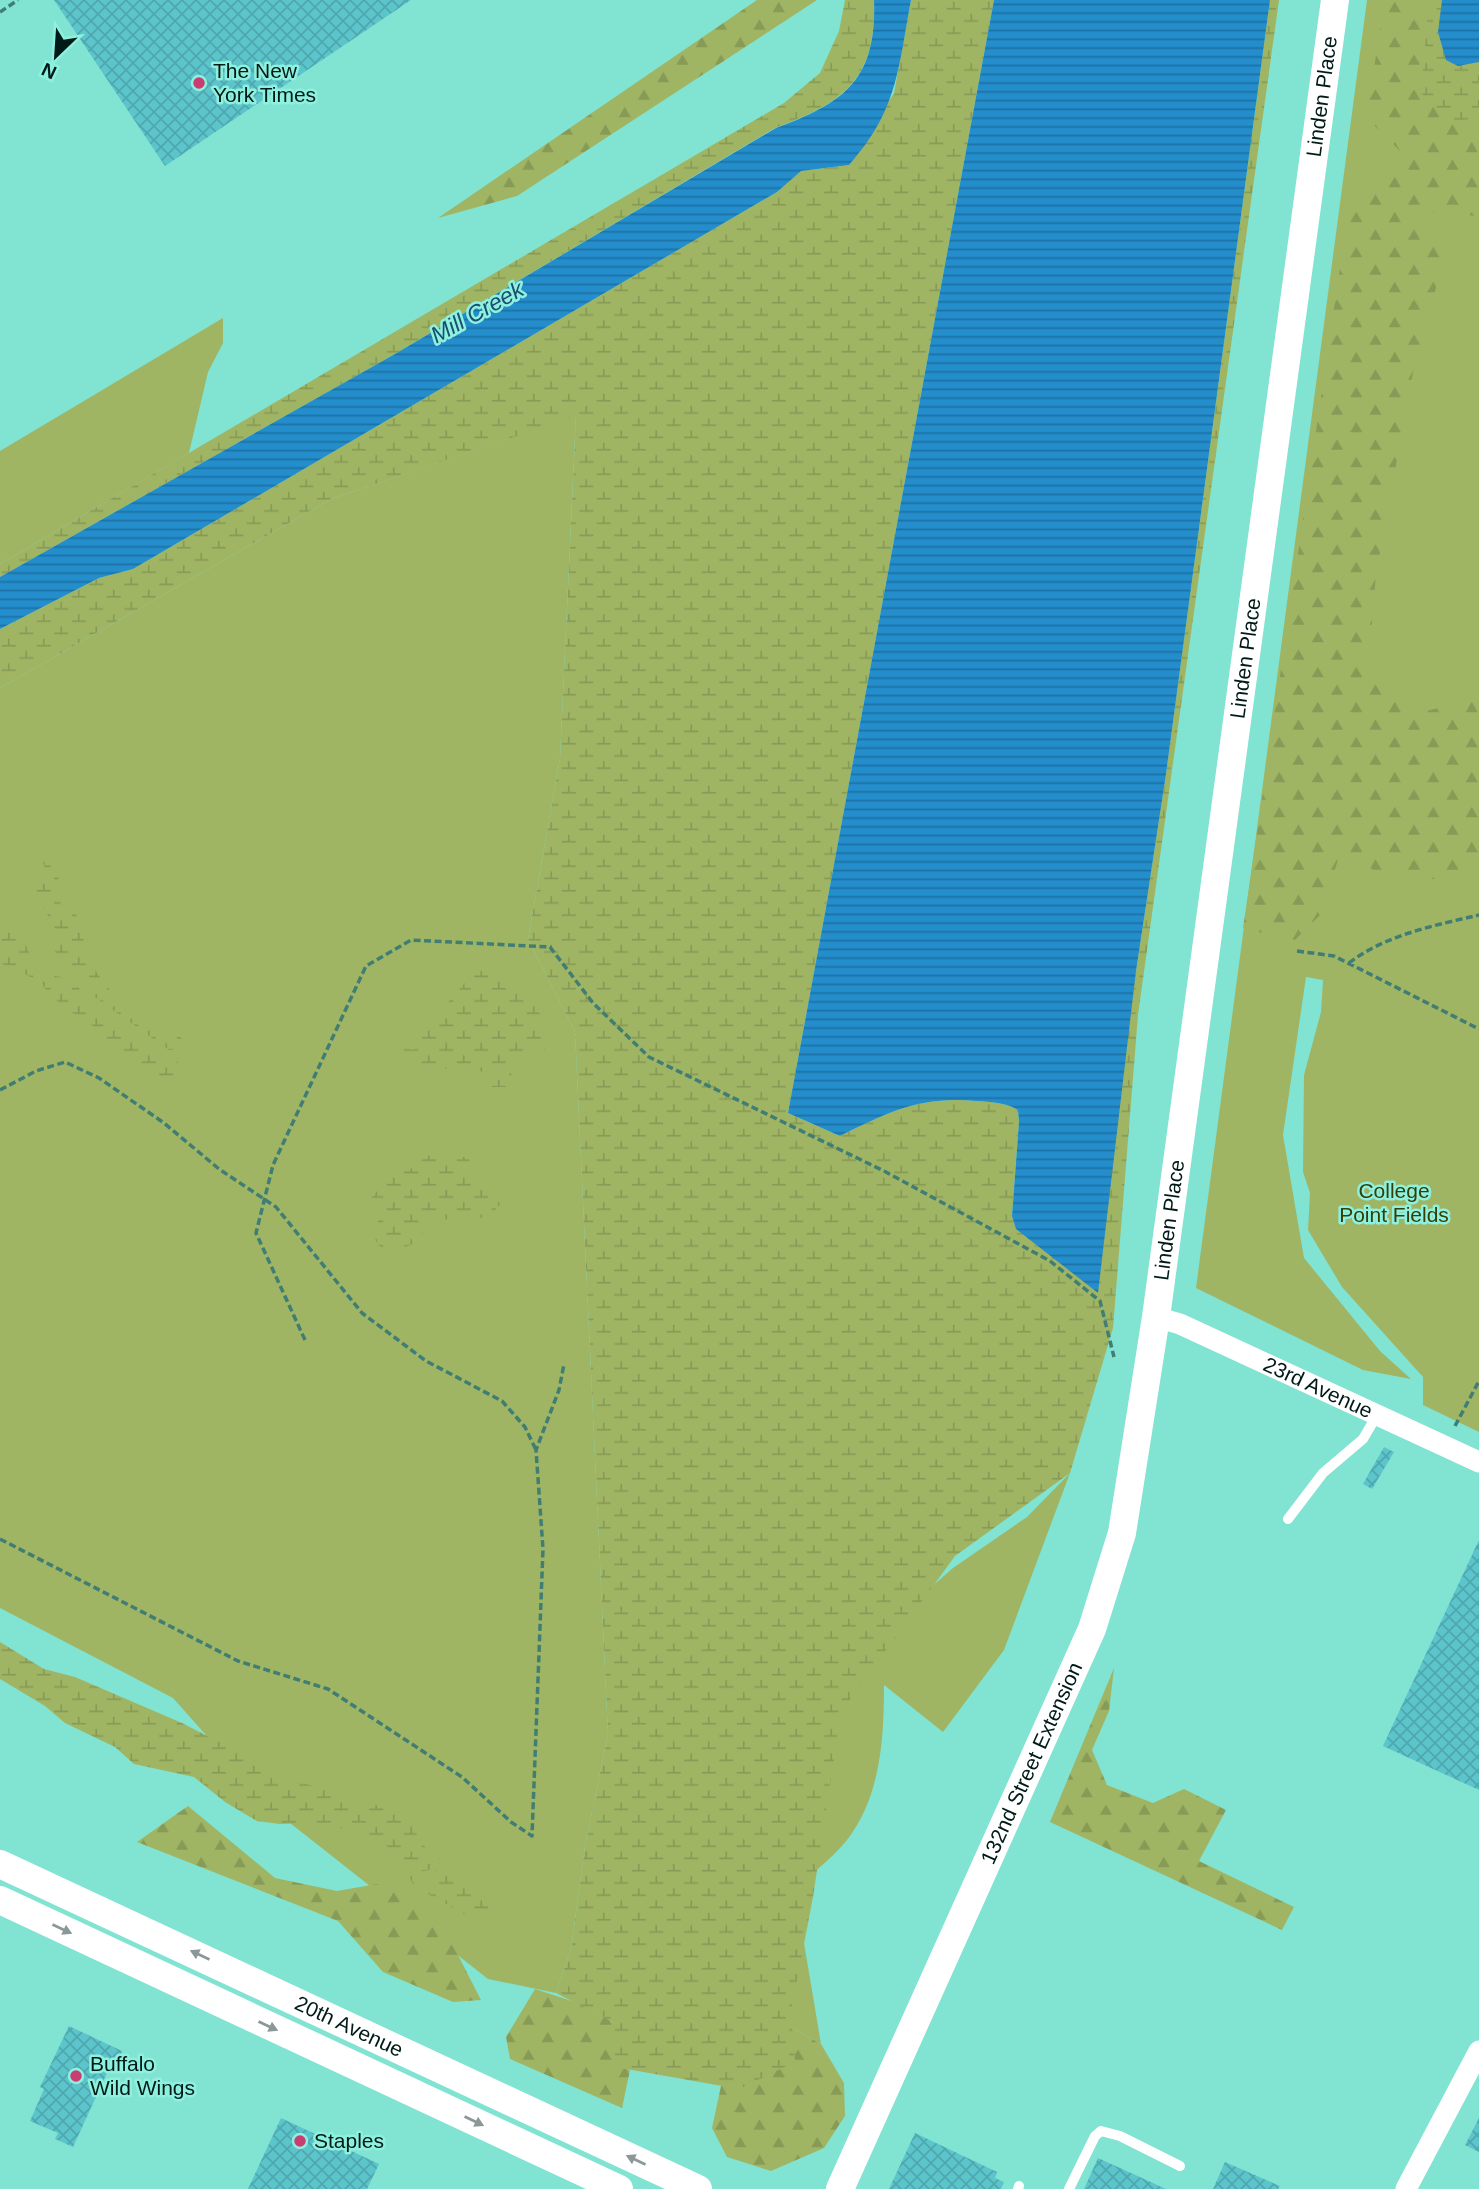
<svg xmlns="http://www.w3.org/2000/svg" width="1479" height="2189" font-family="Arial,sans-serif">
	<defs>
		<pattern id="forest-firs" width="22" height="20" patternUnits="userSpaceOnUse" patternTransform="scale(1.75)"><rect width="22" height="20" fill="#a0b564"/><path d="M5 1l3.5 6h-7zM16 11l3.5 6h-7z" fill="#889b56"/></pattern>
		<pattern id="wetland-marsh" width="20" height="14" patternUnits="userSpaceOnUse" patternTransform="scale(1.75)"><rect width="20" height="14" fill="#a0b564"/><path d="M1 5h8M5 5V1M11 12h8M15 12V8" fill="none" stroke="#889b56"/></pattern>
		<pattern id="water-rules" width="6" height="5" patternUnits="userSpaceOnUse" patternTransform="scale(1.75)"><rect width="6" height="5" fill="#248dcb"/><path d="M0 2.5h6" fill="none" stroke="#1d72a4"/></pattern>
		<pattern id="building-cross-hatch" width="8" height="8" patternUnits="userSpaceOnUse" patternTransform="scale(1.75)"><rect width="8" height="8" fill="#5cc4cb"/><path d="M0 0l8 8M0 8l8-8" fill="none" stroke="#4ea8ae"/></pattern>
	</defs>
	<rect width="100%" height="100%" fill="#81e3d2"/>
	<path fill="#a0b564" d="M1367 0H1479V1432L1423 1405V1377L1342 1287 1308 1230 1310 1193 1303 1172 1304 1075 1321 1012 1323 980 1306 977 1283 1135 1304 1258 1380 1351 1411 1379 1363 1370 1196 1288Z
		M223 318V343L208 372 189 453 0 564V451Z
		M576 415 560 758 528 939 575 1032 608 1734 585 1846 571 1949 556 1993 488 1979 271 1808 173 1698 0 1608V688L331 499Z
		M1070 1473 1004 1650 943 1732 884 1685C884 1738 881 1796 847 1840 835 1855 818 1868 804 1882V1943L821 2044 792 2028 768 1964 824 1740 898 1616 953 1568 1027 1517Z"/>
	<path fill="url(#forest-firs)" d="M757 0H817L517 196 438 218Z
		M1385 0H1426L1424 97 1450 122 1479 118V216L1422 212 1444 259 1414 367 1376 574 1368 673 1408 715 1479 699V863L1419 884 1376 872 1342 847 1321 914 1294 941 1243 928 1348 213 1361 190 1407 158 1366 117Z
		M1114 1668 1109 1711 1092 1750 1107 1785 1153 1803 1184 1789 1226 1810 1199 1861 1294 1907 1282 1930 1050 1822Z
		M188 1806 275 1878 337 1891 377 1884 438 1916 481 2000 453 2002 383 1972 338 1921 137 1842Z
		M535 1989 578 2003 615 2023V2065L630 2070 622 2108 510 2059 506 2037Z
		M792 2028 821 2044 844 2083 845 2116 824 2148 771 2171 727 2157 712 2128 721 2086 764 2037Z"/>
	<path fill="url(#wetland-marsh)" d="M845 0H874C877 79 844 103 775 128L395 354 0 577V564L784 103 820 73 839 31Z
		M911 0H994L788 1113 840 1136C889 1112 920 1096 976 1101 991 1102 1004 1102 1018 1110L1019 1122 1012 1215 1136 971 1166 774 1270 0H1279L1138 1015 1113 1328 1070 1473 955 1556 841 1712 813 1897 791 2012 795 2062 739 2089 615 2067V2023L556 1993 571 1949 585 1846 608 1734 575 1032 528 939 560 758 576 416 331 499 0 688V629L99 578 133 569 777 192 800 171 849 165 894 93Z
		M1429 0H1442L1438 32 1470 64 1479 62V118L1450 122 1421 93Z
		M54 861C62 873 56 894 63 910L72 907C82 922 82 937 87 953 92 970 112 993 124 1006 140 1024 166 1024 188 1043V1051L169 1050 92 995 86 974 63 961 53 949 60 938 35 892 46 872 43 862Z
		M0 922 19 930 33 961 43 974 73 979 92 1008 130 1033 141 1048 177 1060 181 1071 176 1081 145 1072 93 1026 62 1006 37 980 0 963Z
		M477 969 535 996 546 1038 544 1054 535 1041 527 1045 519 1056 506 1087H486L489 1074 456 1063 433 1076 411 1063 398 1050 406 1046 411 1050 417 1047 415 1031 426 1027Z
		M447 1151 469 1159 474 1178 481 1182 486 1177 490 1185 501 1192 503 1200C482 1234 455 1209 429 1225 424 1229 423 1234 419 1239 412 1247 399 1249 389 1251L379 1246 372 1235 381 1215 372 1207 371 1198 396 1169 409 1170 427 1156Z
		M0 1642 44 1669 75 1677 182 1723 293 1780 406 1814 422 1844 479 1891 494 1911 484 1925 428 1894 439 1877 434 1869 419 1872 413 1885 402 1858 376 1838 323 1823 280 1824 257 1821 225 1802 194 1777 134 1764 115 1747 65 1723 45 1706 0 1679Z"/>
	<path fill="url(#water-rules)" d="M874 0H911C898 69 898 110 849 165L801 171 777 192 133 569 99 578 0 629V577L395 354 776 128C845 103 877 79 874 0Z
		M994 0H1270L1166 774 1136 971 1098 1293 1016 1229 1012 1216 1019 1122 1018 1110C1004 1102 991 1102 976 1101 920 1096 889 1112 840 1136L788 1113Z
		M1442 0H1479V62L1458 66 1446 60 1438 32Z"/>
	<path fill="url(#building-cross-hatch)" d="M54 0H411L165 166Z
		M1384 1447 1394 1452 1372 1489 1363 1484Z
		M1479 1540V1790L1383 1746Z
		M69 2026 122 2051 117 2065 112 2062 73 2147 55 2139 58 2133 30 2121 44 2089 40 2087Z
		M281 2118 379 2164 367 2189H248Z
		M1479 2118V2152L1465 2145Z
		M915 2133 997 2172 995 2178 1004 2182 1001 2189H889Z
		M1098 2158 1166 2189H1084Z
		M1225 2162 1280 2186 1278 2189H1213Z"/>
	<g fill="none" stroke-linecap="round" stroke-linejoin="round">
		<path stroke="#407e73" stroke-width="3.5" stroke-dasharray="7 3.5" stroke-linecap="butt" d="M0 12 18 0
			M1297 951 1334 956 1479 1029
			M1349 963C1385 935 1436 925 1479 915
			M0 1090 36 1071 65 1062 99 1078 164 1123 219 1169 276 1207 362 1313 426 1361 502 1401 525 1427 536 1450
			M305 1340 256 1233 273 1165 366 966 411 940 550 947 593 1003 649 1057 884 1171 1050 1261 1100 1301 1114 1357
			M1455 1426 1479 1381
			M0 1539 238 1661 328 1689 462 1777 511 1822 532 1836 543 1549 536 1450 559 1390 564 1364"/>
		<path stroke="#fff" stroke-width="10" d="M1288 1519 1323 1473 1363 1439 1377 1415
			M1018 2189 1019 2186
			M1069 2189 1095 2136 1101 2131 1120 2136 1180 2166"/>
		<g stroke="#fff" stroke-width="21">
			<path id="s1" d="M1156 1317 1180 1324 1479 1462"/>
			<path d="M1406 2189 1479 2051"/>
		</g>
		<g stroke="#fff" stroke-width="28">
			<path id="s2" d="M0 1864 698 2189"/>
			<path d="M0 1900 619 2189"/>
			<path id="s3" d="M840 2189 1092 1629 1122 1533 1156 1317 1335 0"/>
		</g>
	</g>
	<defs><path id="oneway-solid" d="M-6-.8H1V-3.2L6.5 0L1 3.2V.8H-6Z" transform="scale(1.75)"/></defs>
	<g fill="#8c9897">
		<use href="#oneway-solid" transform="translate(62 1929) rotate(25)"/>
		<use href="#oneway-solid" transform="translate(200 1955) rotate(-155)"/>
		<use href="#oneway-solid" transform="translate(268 2026) rotate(25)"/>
		<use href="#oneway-solid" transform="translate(474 2121) rotate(26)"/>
		<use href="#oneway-solid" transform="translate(636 2160) rotate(-155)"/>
	</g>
	<g fill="#c83d72" stroke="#8ef1df" stroke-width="2.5">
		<circle cx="199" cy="83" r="7"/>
		<circle cx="76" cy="2076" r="7"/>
		<circle cx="300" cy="2141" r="7"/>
	</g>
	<g text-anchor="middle" stroke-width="5" stroke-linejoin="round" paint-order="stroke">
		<g font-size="21" fill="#001b17" stroke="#8ef1df" text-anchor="start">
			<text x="213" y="78">The New<tspan x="213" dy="24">York Times</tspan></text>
			<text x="90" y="2071">Buffalo<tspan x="90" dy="24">Wild Wings</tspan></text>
			<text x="314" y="2148">Staples</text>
		</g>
		<g font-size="21" fill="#001b17" stroke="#8ef1df">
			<text dy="7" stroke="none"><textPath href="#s3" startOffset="2165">Linden Place</textPath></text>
			<text dy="7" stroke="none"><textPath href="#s3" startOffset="1598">Linden Place</textPath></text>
			<text dy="7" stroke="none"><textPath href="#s3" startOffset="1031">Linden Place</textPath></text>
			<text dy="7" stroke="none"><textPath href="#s1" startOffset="177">23rd Avenue</textPath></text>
			<text dy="7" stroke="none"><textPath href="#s3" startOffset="467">132nd Street Extension</textPath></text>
			<text dy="7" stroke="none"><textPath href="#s2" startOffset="385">20th Avenue</textPath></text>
		</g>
		<g font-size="21" fill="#343f07" stroke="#8ef1df">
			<text x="1394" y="1198">College<tspan x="1394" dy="24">Point Fields</tspan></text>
		</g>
		<g font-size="23" font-style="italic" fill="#1b4e6f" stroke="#8ef1df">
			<text transform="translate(477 312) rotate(-29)" y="8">Mill Creek</text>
		</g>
	</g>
	<g transform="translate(56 56) rotate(205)" stroke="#8ef1df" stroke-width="5" paint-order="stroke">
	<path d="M0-5L12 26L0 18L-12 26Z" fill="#001b17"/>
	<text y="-10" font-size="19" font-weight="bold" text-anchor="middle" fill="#001b17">N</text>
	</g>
</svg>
